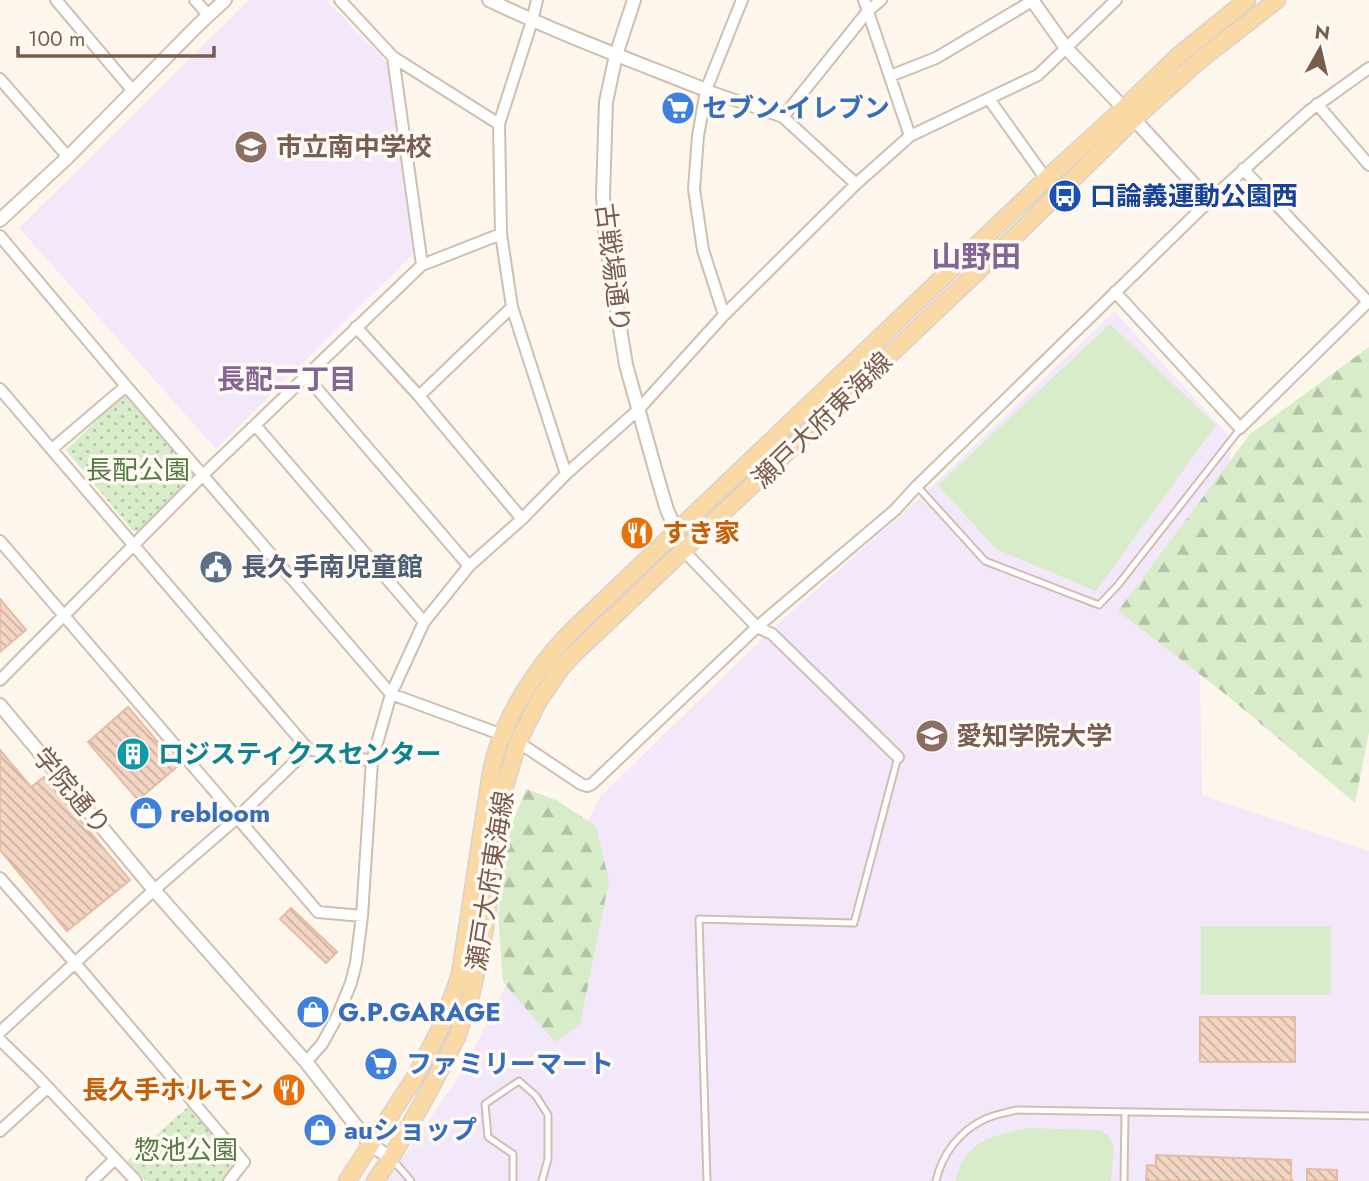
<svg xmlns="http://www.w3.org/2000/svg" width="1369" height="1181" font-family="Jost,'Noto Sans JP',sans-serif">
	<defs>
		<pattern id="forest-firs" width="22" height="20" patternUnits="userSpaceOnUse" patternTransform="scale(1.75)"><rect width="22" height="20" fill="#d8ecc9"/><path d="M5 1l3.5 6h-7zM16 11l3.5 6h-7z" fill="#b4c2a5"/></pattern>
		<pattern id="park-dots" width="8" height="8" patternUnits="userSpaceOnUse" patternTransform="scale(1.75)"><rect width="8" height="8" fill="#d8ecc9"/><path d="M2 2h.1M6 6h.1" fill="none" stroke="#b4c2a5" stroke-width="1.8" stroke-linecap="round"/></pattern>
		<pattern id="building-back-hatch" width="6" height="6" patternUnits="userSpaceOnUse" patternTransform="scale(1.75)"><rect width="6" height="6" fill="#f3d5c3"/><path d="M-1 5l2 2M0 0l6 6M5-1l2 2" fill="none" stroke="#cab0a1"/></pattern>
	</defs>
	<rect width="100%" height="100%" fill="#fdf6ec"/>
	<path fill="#f3e8fa" d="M249 0H326L390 66 416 251 216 449 19 228Z
		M1114 311 1232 439 1200 676 1202 795 1369 851V1181H387L465 1067 600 797 773 628 921 497Z"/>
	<path fill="url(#forest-firs)" d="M1369 347V732L1355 803 1229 697 1118 611 1250 434Z
		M526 789 556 800 596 826 609 881 580 1025 555 1042 503 982 498 916 507 837Z"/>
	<path fill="url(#park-dots)" d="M128 393 195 471V476L144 531H133L66 450 124 394Z
		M189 1106 240 1162 224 1181H146L127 1161Z"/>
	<path fill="#d8ecc9" d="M1110 324 1216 425 1096 591 996 549 938 485Z
		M1201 926H1331V995H1201Z
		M1027 1128 1099 1130 1109 1136 1114 1148 1111 1181H956C963 1141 993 1136 1027 1128Z"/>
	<path fill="url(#building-back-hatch)" stroke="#e6bba3" stroke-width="2" d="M0 599 26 630 0 652Z
		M128 707 178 766 138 800 88 742Z
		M0 750 31 787 44 777 130 880 67 931 0 850Z
		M291 908 337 952 326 963 280 919Z
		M1200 1017H1295V1062H1200Z
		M1156 1155 1291 1160V1178L1293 1181H1146L1147 1165 1156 1166Z
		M1307 1169 1337 1170V1181H1307Z"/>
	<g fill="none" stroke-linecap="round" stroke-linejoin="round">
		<defs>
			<path id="service" d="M917 486 985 561 1099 605 1118 585 1240 429
				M393 1160 411 1181
				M513 1181V1154L488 1137 485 1104 519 1081 536 1096 548 1115V1159L542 1181
				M707 1181 699 919 854 923 898 757
				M936 1181C942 1154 959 1132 983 1120 992 1115 1006 1113 1016 1110L1369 1116
				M1124 1181 1125 1113"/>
			<path id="minor" d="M56 0 133 91
				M195 0 209 16
				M340 0 393 57 499 124
				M537 0 532 21 499 124 501 234 512 307 566 474
				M864 0 910 136
				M393 57 422 265
				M890 76 936 58 1032 1
				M0 79 68 157
				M706 90 783 117 856 184
				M989 99 1046 179
				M1317 104 1369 165
				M783 117 868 11 881 0
				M1243 169 1368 302
				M0 236 126 386 391 694 503 735
				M1115 292 1240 428 1369 301
				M724 315 703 250 694 189 698 136 706 90 742 0
				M356 327 419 396 522 519
				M306 376 469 566
				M0 389 308 749 372 761
				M419 396 512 307
				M255 425 424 622
				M52 449 126 386
				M677 532 684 551 757 627 772 634 898 757
				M0 541 318 912 362 916
				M0 680 204 474 422 265 501 234
				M518 742 581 784 587 786 592 784 757 627 895 510 917 486 1209 201 1309 111 1369 68
				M0 878 75 963 244 1162 229 1181
				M0 1032 154 890 237 818 308 749
				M0 1040 37 1076 136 1181
				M306 1062 322 1044 337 1017 351 983 356 963 362 916 372 761 391 694 424 622 469 566 522 519 566 474 638 410 724 315 856 184 910 136 1038 75 1116 0
				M0 1131 47 1088
				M92 1181 115 1159"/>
			<path id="tertiary" d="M489 0C559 34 633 61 706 90
				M634 0 616 55 606 102 603 195 606 241 626 365 657 476 667 510 677 532
				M1032 0 1066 48 1134 119 1209 201
				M0 220 68 157 198 25 225 0
				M0 705 154 890 306 1062 371 1145 391 1158"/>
			<path id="primary" d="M347 1181 414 1079 442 1025 460 975 490 779C492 770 493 761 496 753 509 708 544 657 578 625L1046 179 1124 108 1178 56 1247 0
				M375 1181 391 1158 428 1093 457 1037 472 991 484 935 505 786 518 742 538 702 561 668 575 653 1011 240 1134 119 1200 60 1277 0"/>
		</defs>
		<use href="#service" stroke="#d1beb0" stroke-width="9"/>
		<use href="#minor" stroke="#d1beb0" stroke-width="14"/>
		<use href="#tertiary" stroke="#d1beb0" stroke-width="16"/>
		<use href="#primary" stroke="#dad1cd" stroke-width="19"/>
		<use href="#service" stroke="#fff" stroke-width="5"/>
		<use href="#minor" stroke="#fff" stroke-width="10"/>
		<use href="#tertiary" stroke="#fff" stroke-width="12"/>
		<use href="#primary" stroke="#fbd9a5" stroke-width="16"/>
	</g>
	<defs>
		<symbol id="supermarket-disc" viewBox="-11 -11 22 22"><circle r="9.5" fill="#3f7fe0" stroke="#fffaf3"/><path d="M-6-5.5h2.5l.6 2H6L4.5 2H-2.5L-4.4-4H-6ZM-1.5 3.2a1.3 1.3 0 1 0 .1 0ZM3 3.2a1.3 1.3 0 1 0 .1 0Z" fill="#fff"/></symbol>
		<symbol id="school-disc" viewBox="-11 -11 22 22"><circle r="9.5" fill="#8d6e63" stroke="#fffaf3"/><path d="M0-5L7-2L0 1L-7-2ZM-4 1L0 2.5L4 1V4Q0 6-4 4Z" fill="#fff"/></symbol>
		<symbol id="bus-disc" viewBox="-11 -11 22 22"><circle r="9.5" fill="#1a4fb4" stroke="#fffaf3"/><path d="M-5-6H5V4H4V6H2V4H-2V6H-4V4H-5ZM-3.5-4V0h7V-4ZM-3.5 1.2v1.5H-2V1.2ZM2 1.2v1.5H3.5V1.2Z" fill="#fff"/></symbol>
		<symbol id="restaurant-disc" viewBox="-11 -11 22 22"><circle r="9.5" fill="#e8710a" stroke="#fffaf3"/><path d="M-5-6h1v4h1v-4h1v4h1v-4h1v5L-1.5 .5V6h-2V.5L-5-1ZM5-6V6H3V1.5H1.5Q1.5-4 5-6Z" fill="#fff"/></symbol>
		<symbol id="civic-disc" viewBox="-11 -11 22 22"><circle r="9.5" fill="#5c6f8a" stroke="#fffaf3"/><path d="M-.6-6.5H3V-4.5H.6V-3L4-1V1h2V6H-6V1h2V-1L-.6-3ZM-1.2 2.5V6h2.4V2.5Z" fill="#fff"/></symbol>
		<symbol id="university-disc" viewBox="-11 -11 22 22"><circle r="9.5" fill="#8d6e63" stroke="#fffaf3"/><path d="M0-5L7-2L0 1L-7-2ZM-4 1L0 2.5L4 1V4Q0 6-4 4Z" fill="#fff"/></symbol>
		<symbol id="building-disc" viewBox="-11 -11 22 22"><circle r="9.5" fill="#0f9aa8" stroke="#fffaf3"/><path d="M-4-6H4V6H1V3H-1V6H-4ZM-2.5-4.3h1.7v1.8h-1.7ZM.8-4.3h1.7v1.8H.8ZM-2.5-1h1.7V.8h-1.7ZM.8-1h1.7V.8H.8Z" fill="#fff"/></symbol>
		<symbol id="shop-disc" viewBox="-11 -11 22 22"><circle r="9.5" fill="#3f7fe0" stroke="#fffaf3"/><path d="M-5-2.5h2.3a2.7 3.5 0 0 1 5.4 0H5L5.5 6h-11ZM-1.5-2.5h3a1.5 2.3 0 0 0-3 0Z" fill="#fff"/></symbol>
	</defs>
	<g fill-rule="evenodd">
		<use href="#supermarket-disc" x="659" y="89" width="38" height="38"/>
		<use href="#school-disc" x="232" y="128" width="38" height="38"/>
		<use href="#bus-disc" x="1046" y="177" width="38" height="38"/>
		<use href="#restaurant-disc" x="618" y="514" width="38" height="38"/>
		<use href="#civic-disc" x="197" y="548" width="38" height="38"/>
		<use href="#university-disc" x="913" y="717" width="38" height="38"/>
		<use href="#building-disc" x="114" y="735" width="38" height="38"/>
		<use href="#shop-disc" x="127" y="794" width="38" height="38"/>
		<use href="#shop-disc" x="294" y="993" width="38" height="38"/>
		<use href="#supermarket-disc" x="362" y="1045" width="38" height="38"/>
		<use href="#restaurant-disc" x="270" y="1071" width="38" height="38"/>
		<use href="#shop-disc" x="301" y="1111" width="38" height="38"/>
	</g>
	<g text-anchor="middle" stroke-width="7" stroke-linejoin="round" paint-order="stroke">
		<g font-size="26" font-weight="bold" fill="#366cbe" stroke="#fffaf3" text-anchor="start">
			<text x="702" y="117">セブン-イレブン</text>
			<text x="170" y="822">rebloom</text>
			<text x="338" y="1021">G.P.GARAGE</text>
			<text x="406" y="1073">ファミリーマート</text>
			<text x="344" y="1139">auショップ</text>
		</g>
		<g font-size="26" font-weight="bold" fill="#785e54" stroke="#fffaf3" text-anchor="start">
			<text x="276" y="156">市立南中学校</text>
			<text x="956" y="745">愛知学院大学</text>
		</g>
		<g font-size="26" font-weight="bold" fill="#164399" stroke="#fffaf3" text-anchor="start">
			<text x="1090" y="205">口論義運動公園西</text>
		</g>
		<g font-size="26" fill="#7a5c4d" stroke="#fffaf3">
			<text transform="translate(613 268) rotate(83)" y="9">古戦場通り</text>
			<text transform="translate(822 420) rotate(-44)" y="9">瀬戸大府東海線</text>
			<text transform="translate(72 791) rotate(50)" y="9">学院通り</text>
			<text transform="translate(490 881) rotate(-81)" y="9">瀬戸大府東海線</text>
		</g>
		<g font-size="26" fill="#537a41" stroke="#fffaf3">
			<text x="138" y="479">長配公園</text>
			<text x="186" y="1159">惣池公園</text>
		</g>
		<g font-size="26" font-weight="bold" fill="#c56008" stroke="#fffaf3" text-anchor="start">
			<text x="662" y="542">すき家</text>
			<text x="264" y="1099" text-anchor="end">長久手ホルモン</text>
		</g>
		<g font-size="26" font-weight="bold" fill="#4e5e75" stroke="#fffaf3" text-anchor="start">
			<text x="241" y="576">長久手南児童館</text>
		</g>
		<g font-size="26" font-weight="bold" fill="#0d838f" stroke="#fffaf3" text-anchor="start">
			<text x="158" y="763">ロジスティクスセンター</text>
		</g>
		<g font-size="28" font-weight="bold" fill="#846695" stroke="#fffaf3">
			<text x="287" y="389">長配二丁目</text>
		</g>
		<g font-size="30" font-weight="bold" fill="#846695" stroke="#fffaf3">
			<text x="976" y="267">山野田</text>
		</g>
	</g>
	<g transform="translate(1320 49) rotate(8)" stroke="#fffaf3" stroke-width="5" paint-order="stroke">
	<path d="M0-5L12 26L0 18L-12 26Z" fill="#7a5c4d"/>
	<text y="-10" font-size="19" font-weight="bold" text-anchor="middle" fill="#7a5c4d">N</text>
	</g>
	<path d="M18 46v10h196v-10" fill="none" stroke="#7a5c4d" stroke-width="3.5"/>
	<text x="28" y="46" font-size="21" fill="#7a5c4d" stroke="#fffaf3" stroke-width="5" paint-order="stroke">100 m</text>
</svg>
